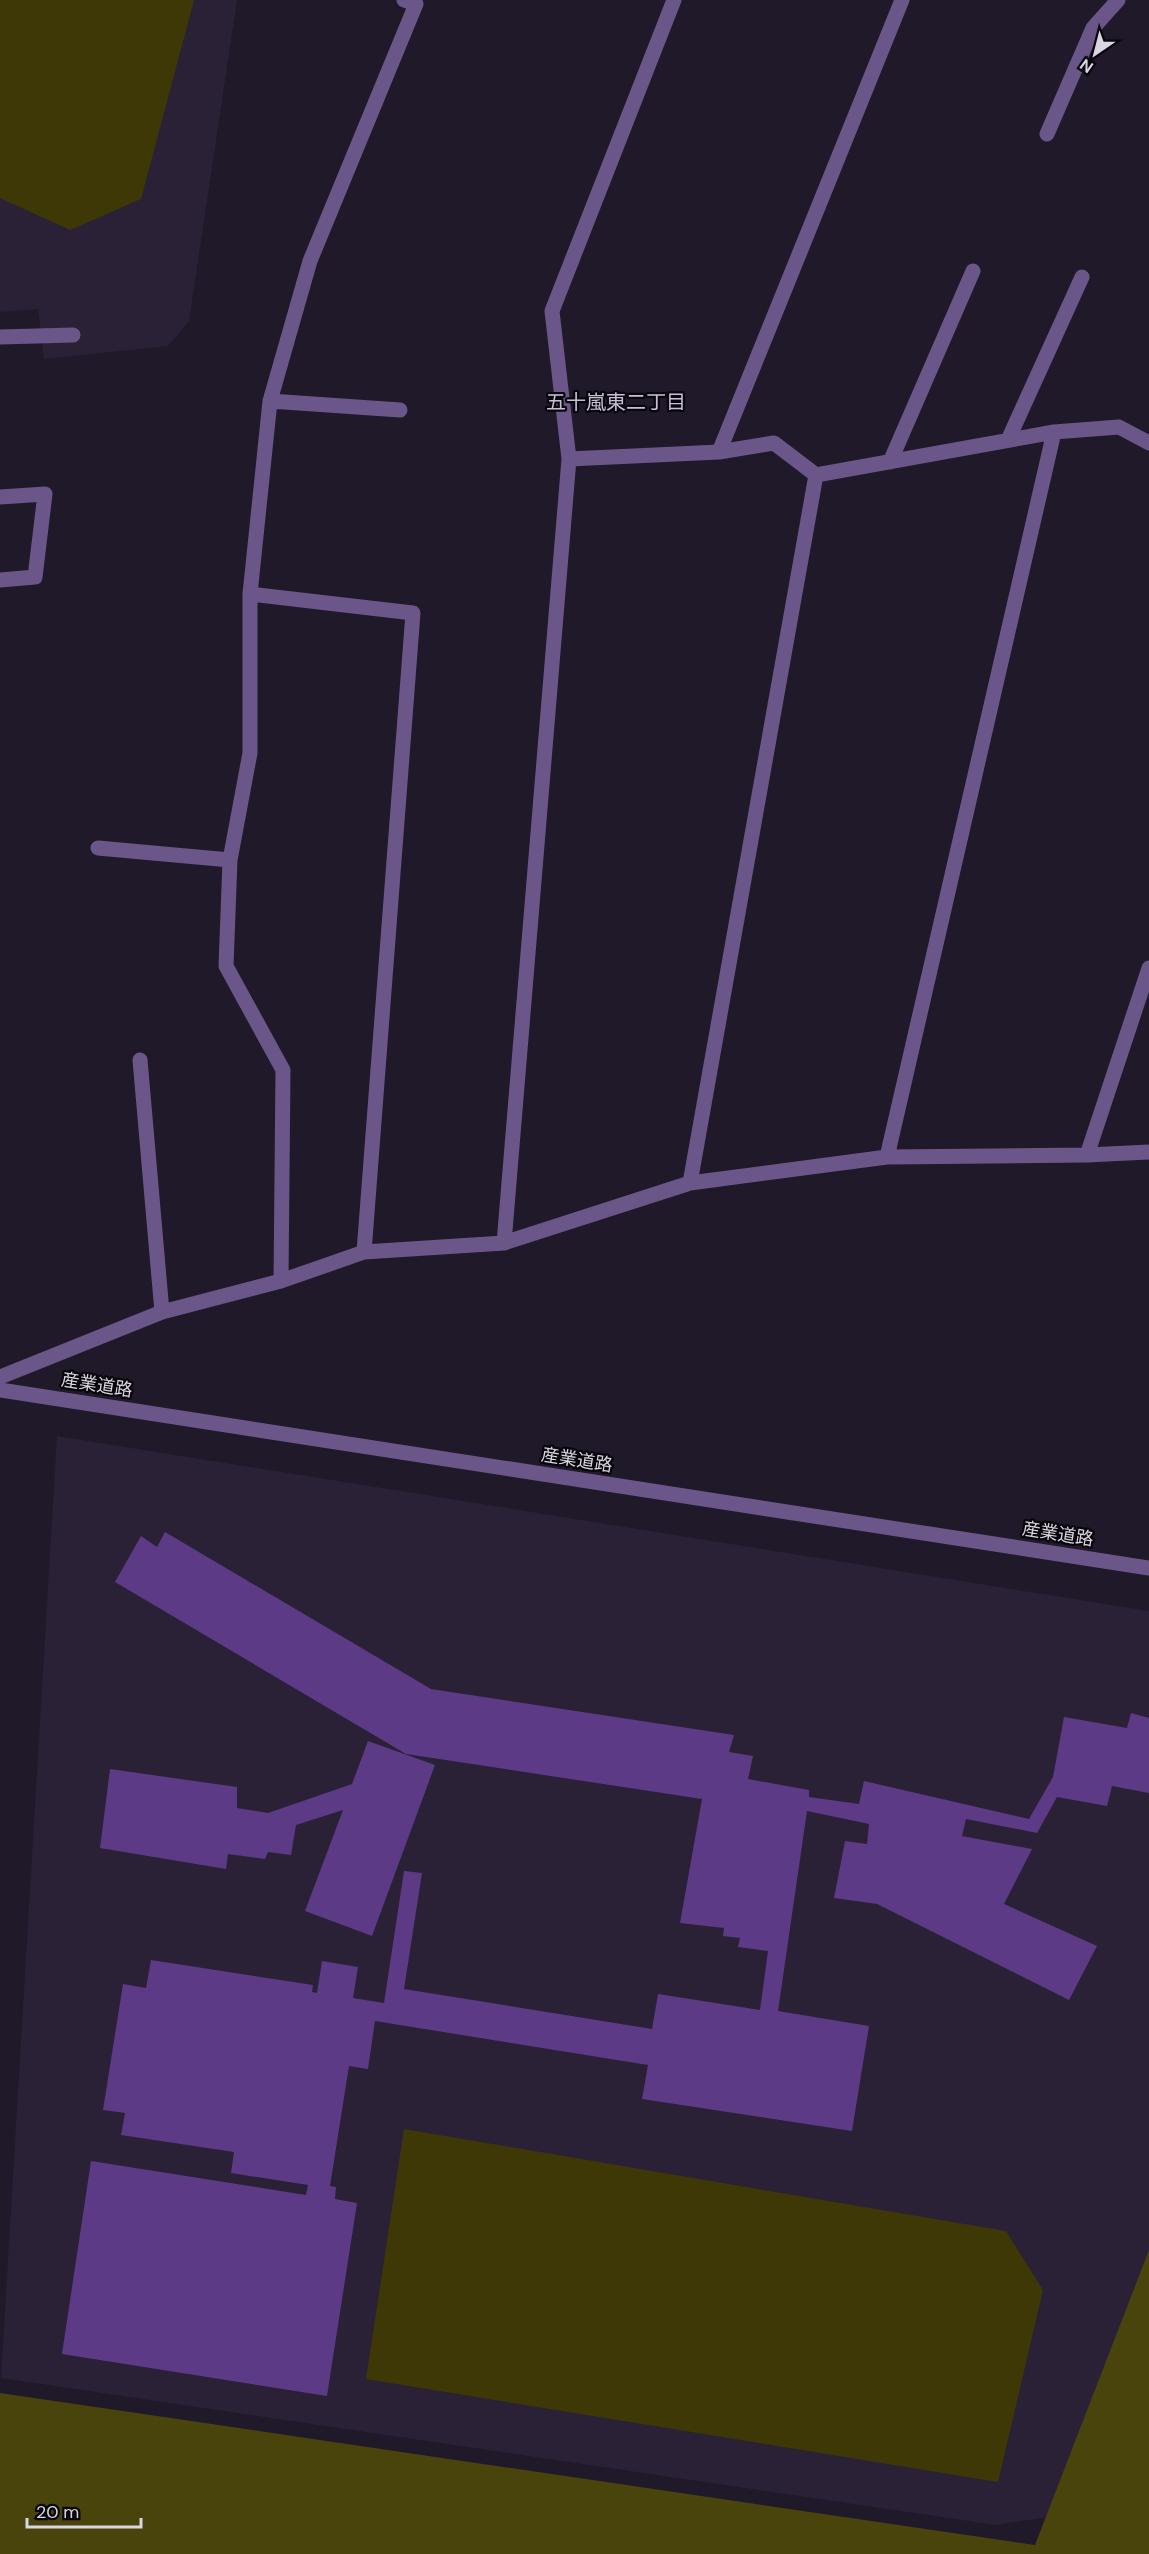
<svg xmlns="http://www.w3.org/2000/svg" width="1149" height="2554" font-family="'DM Sans','Noto Sans JP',sans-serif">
	<rect width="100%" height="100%" fill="#1f1929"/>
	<path fill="#2a2137" d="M0 0H237L189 321 168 346 44 359 38 309 0 312Z
		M57 1436 1149 1611V2485L1048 2517 996 2525 1 2378Z"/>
	<path fill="#3d3805" d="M0 0H194L141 199 70 230 0 198Z
		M404 2129 1006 2231 1043 2290 998 2482 366 2379Z"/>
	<path fill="#49440b" d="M1149 2250V2554H0V2393L1035 2545Z"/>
	<path fill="#5c3a85" d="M165 1532 431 1689 734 1735 729 1752 753 1756 748 1779 809 1790V1797L859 1804 864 1781 1029 1819 1053 1777 1064 1717 1127 1728 1131 1713 1149 1718V1793L1112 1786 1107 1806 1057 1797 1037 1833 966 1819 962 1836 1032 1849 1004 1904 1097 1946 1069 2000 877 1904 834 1898 845 1841 867 1844 869 1824 807 1811 778 2011 869 2026 852 2131 642 2099 648 2065 375 2021 368 2069 349 2066 330 2186 336 2187 335 2199 357 2203 327 2396 62 2354 91 2161 306 2195 308 2185 231 2173 234 2152 121 2135 125 2113 103 2110 123 1984 146 1988 151 1960 313 1985 312 1992 317 1993 322 1961 358 1967 353 1998 384 2003 404 1871 422 1873 404 1989 652 2029 658 1994 760 2010 768 1951 738 1947 740 1938 723 1936 724 1928 680 1923 702 1799 406 1754 115 1582 141 1536 157 1547Z
		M368 1741 435 1765 372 1936 305 1911 343 1810 296 1825 291 1855 268 1852 265 1859 228 1854 226 1869 100 1848 110 1769 237 1787V1808L268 1813 352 1784Z"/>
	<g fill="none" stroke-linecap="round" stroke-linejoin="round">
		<path stroke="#6b5689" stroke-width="15" d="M1047 134 1093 28 1118 0
			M0 337 73 335
			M270 401 400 410
			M1008 440 1082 277
			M719 452 902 0
			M569 459 719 452 774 443 816 475
			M890 462 973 271
			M0 497 45 494 35 577 0 580
			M250 594 413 613 364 1252
			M98 848 230 860
			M140 1060 162 1312
			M1087 1155 1149 968
			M887 1157 1054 432 1119 427 1149 443
			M690 1183 816 475 1054 432
			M504 1243 569 459 552 311 674 0
			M281 1281 283 1070 226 966 230 860 250 753V594L270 401 310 261 416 4 404 0
			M0 1377 162 1312 281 1281 364 1252 504 1243 690 1183 887 1157 1087 1155 1149 1152
			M0 1390 1149 1568"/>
	</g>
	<g text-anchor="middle" stroke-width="4.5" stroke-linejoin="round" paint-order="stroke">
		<g font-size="18" fill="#dad6e1" stroke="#08060c">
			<text transform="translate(97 1385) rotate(9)" y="6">産業道路</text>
			<text transform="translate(577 1460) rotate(9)" y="6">産業道路</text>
			<text transform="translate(1058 1534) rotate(9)" y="6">産業道路</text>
		</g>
		<g font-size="20" fill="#c7bfd5" stroke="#08060c">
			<text x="616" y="409">五十嵐東二丁目</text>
		</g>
	</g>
	<g transform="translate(1095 54) rotate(215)" stroke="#08060c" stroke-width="4.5" paint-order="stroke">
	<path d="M0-4.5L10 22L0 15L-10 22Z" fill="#dad6e1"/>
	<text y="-9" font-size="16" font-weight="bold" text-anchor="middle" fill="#dad6e1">N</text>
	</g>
	<path d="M27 2518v9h114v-9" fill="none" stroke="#dad6e1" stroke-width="3"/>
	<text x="36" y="2518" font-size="18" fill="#dad6e1" stroke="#08060c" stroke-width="4.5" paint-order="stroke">20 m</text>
</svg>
